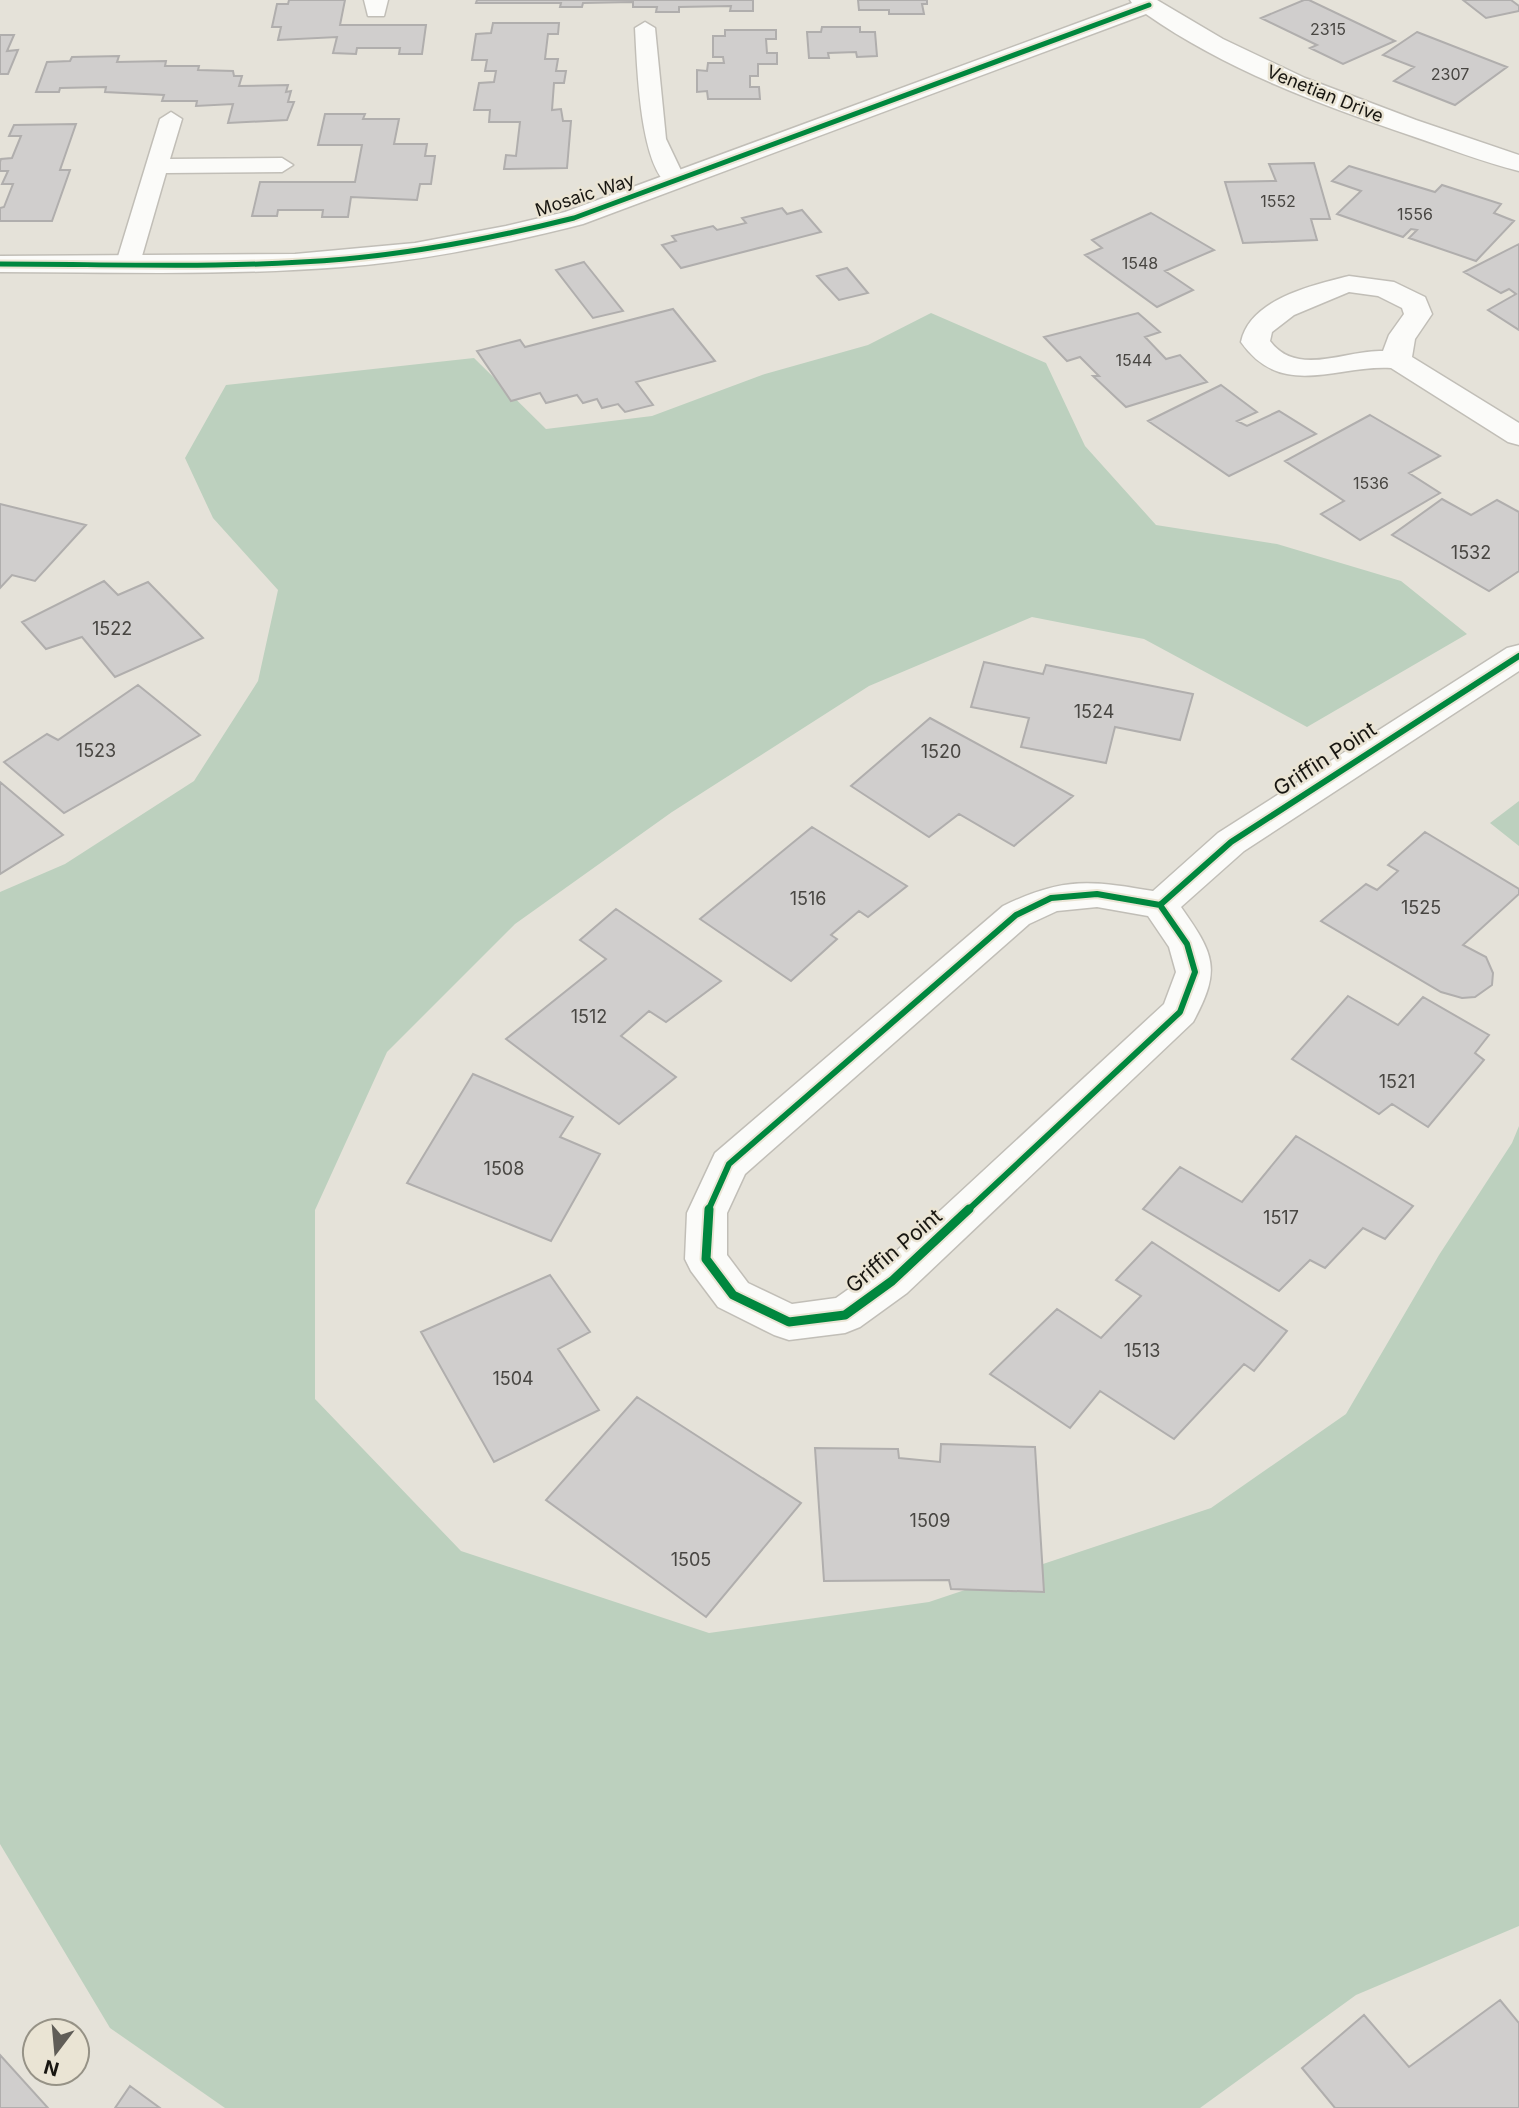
<svg xmlns="http://www.w3.org/2000/svg" width="1519" height="2108" font-family="Inter,sans-serif">
	<rect width="100%" height="100%" fill="#e5e2d9"/>
	<path fill="#bcd0be" d="M931 313 1046 363 1085 446 1156 525 1277 544 1401 581 1467 634 1307 727 1144 639 1032 617 869 686 672 812 515 924 387 1052 315 1210V1399L461 1551 709 1633 929 1602 1211 1508 1346 1414 1439 1255 1512 1143 1519 1126V1926L1356 1995 1200 2108H225L110 2028 0 1844V892L65 864 194 781 258 681 278 590 213 518 185 458 226 385 474 358 546 429 652 416 765 374 868 345Z
		M1519 801V846L1490 823Z"/>
	<path fill="#d0cecd" stroke="#b0aead" stroke-width="2" d="M289 0H345L340 25H426L422 54H399L400 48H357L356 54 333 53 337 37 278 40 281 27H272L277 4H288Z
		M477 0H753V11H730L731 6 679 7V12H656L657 7H633V2L583 3 582 7H560L561 3H476Z
		M858 0H927V4H922L924 14H889V10H859Z
		M1304 0H1309L1395 41 1343 64 1310 48 1317 45 1261 18Z
		M1463 0H1511L1519 6V11L1486 18Z
		M493 23H559L558 34H548L545 59H558L556 71H566L564 83H554L552 110 561 109 563 121H571L567 168 504 169 506 155 516 156 520 122H489L490 110H474L479 83 494 82 496 71H485L487 60H472L476 34 491 33Z
		M822 27H860V32H875L877 56 857 57 856 52 828 53 829 58H809L807 32H821Z
		M725 30H776V39H766L767 53H777V64H758V76H750V87H759L760 99H708L707 91 697 92V70L707 71 708 63H724L723 57H713V36H725Z
		M1417 32 1507 67 1455 105 1394 81 1414 67 1383 55Z
		M0 35H14L7 51 18 50 8 74H0Z
		M119 56 117 62 166 61 165 66H199L198 70 233 71 234 76H242L239 86 288 85 286 92 291 91 288 102H294L287 120 228 123 233 104 196 106 197 101H162L164 95 105 92 106 87 60 88 59 92H36L47 62 70 61 72 57Z
		M325 114H365L363 119H399L394 144H427L425 156H435L431 184H420L417 200 351 197 348 217H322L323 210H278L277 216H252L260 182H355L362 145H318Z
		M76 124 60 170H70L52 221H0V208L4 207 13 184H2L8 171H0V162L1 159 12 158 21 136H9L14 125Z
		M1314 163 1330 219H1311L1317 240 1243 243 1225 182 1276 181 1269 164Z
		M1349 166 1435 192 1442 185 1501 204 1494 213 1514 221 1476 261 1409 238 1417 230 1411 229 1403 237 1337 214 1361 191 1332 181Z
		M782 208 787 214 802 210 821 232 681 268 662 245 676 241 672 236 713 226 717 230 746 223 742 218Z
		M1151 213 1214 250 1165 271 1193 290 1157 307 1085 255 1102 248 1092 240Z
		M1519 244V330L1488 310 1516 294 1509 289 1501 293 1464 272Z
		M584 262 623 311 593 318 556 270Z
		M847 268 868 293 839 300 817 276Z
		M673 309 715 361 636 382 653 405 625 412 618 404 602 408 597 399 583 403 577 395 546 403 540 393 511 401 477 351 520 340 525 347Z
		M1138 313 1160 332 1145 337 1166 359 1180 355 1207 382 1126 407 1093 376H1099L1080 357 1067 361 1044 337Z
		M1221 385 1257 412 1237 421 1247 426 1279 411 1316 434 1229 476 1148 421Z
		M1370 415 1440 456 1409 473 1440 493 1360 540 1321 514 1344 501 1285 461Z
		M1442 499 1471 515 1497 500 1519 512V571L1489 591 1392 535Z
		M0 504 86 525 35 581 12 575 0 588Z
		M104 581 118 595 148 582 203 638 115 677 82 637 46 649 22 622Z
		M984 662 1043 674 1046 665 1193 694 1180 740 1115 727 1106 763 1021 747 1029 718 971 707Z
		M138 685 200 735 64 813 4 762 47 734 58 740Z
		M930 718 1073 796 1014 846 959 814 929 837 851 786Z
		M0 782 63 835 0 874Z
		M812 827 907 886 868 917 859 911 831 935 837 939 791 981 700 919Z
		M1425 832 1519 889V894L1463 945 1486 957 1493 973 1492 985 1475 997 1462 998 1441 992 1321 921 1366 884 1377 890 1398 871 1388 865Z
		M616 909 721 981 666 1022 649 1011 621 1036 676 1077 619 1124 506 1039 606 959 580 940Z
		M1348 996 1398 1025 1423 997 1489 1035 1475 1053 1484 1060 1428 1127 1392 1104 1379 1114 1292 1059Z
		M473 1074 573 1117 560 1137 600 1154 551 1241 407 1183Z
		M1296 1136 1413 1206 1385 1239 1363 1228 1325 1268 1310 1260 1279 1291 1143 1209 1180 1167 1242 1202Z
		M1152 1242 1287 1331 1254 1371 1244 1364 1174 1439 1100 1391 1070 1428 990 1374 1057 1309 1101 1338 1141 1296 1116 1280Z
		M550 1275 590 1332 558 1349 599 1410 494 1462 421 1332Z
		M637 1397 801 1503 706 1617 546 1500Z
		M941 1444 1035 1447 1044 1592 951 1589 949 1580 824 1581 815 1448 898 1449 899 1458 940 1462Z
		M1500 2000 1519 2023V2108H1335L1302 2068 1364 2015 1409 2067Z
		M0 2055 48 2108H0Z
		M130 2086 160 2108H115Z"/>
	<g fill="none" stroke-linecap="round" stroke-linejoin="round">
		<defs>
			<path id="service" d="M645 22 655 28 666 139 686 181 675 188C639 179 637 60 635 28Z
				M171 112 182 119 170 159 282 158 293 165 282 172 166 173 140 263 136 268H120L116 263 160 119Z"/>
			<path id="minor" d="M364 0H388L384 16H368Z
				M1130 0H1157L1223 39 1305 78 1416 120 1519 155V171C1483 162 1447 148 1412 136 1321 105 1226 70 1146 14L583 224C504 244 424 261 342 267 228 276 114 272 0 272V256L295 254 415 243 506 226 565 212 1132 3Z
				M1349 276 1394 282 1425 297 1432 314 1415 339 1412 357 1519 423V445L1508 442 1391 368C1335 365 1282 400 1241 342 1250 299 1313 285 1349 276ZM1349 292 1378 296 1402 308 1404 314 1389 335 1383 351C1348 349 1297 378 1270 341L1272 332 1294 315Z
				M1519 645V671L1244 851 1181 907C1214 954 1222 969 1193 1022L907 1293 860 1327 845 1333 789 1340 774 1335 718 1307 691 1271 685 1259 687 1213 715 1153 1003 906C1063 877 1089 880 1153 891L1218 833 1507 648ZM1097 907 1148 916 1169 947 1176 972 1164 1004 877 1269 836 1298 792 1304 748 1283 727 1255V1213L745 1174 1029 924 1057 911Z"/>
		</defs>
		<use href="#service" stroke="#c1beb7" stroke-width="3"/>
		<use href="#minor" stroke="#c1beb7" stroke-width="3"/>
		<use href="#service" fill="#fbfbf9" fill-rule="evenodd"/>
		<use href="#minor" fill="#fbfbf9" fill-rule="evenodd"/>
		<defs>
			<path id="cycleway-far2" d="M0 264C115 264 230 269 345 259 423 252 498 237 574 218L1149 5"/>
			<path id="cycleway-far1" d="M1160 905 1231 842 1519 656
				M708 1211 729 1164 1016 915 1051 898 1097 894 1160 905 1187 944 1195 972 1180 1012 967 1211"/>
			<path id="cycleway" d="M709 1209 706 1259 733 1295 789 1322 845 1315 892 1281 969 1209"/>
		</defs>
		<use href="#cycleway-far2" stroke="#eae4d4" stroke-width="9"/>
		<use href="#cycleway-far1" stroke="#eae4d4" stroke-width="10"/>
		<use href="#cycleway" stroke="#eae4d4" stroke-width="13"/>
		<use href="#cycleway-far2" stroke="#00873e" stroke-width="5"/>
		<use href="#cycleway-far1" stroke="#00873e" stroke-width="6"/>
		<use href="#cycleway" stroke="#00873e" stroke-width="9"/>
	</g>
	<g text-anchor="middle" stroke-width="5" stroke-linejoin="round" paint-order="stroke">
		<g font-size="16" fill="#484642">
			<text x="1328" y="35">2315</text>
			<text x="1450" y="80">2307</text>
			<text x="1278" y="207">1552</text>
			<text x="1415" y="220">1556</text>
			<text x="1140" y="269">1548</text>
			<text x="1134" y="366">1544</text>
			<text x="1371" y="489">1536</text>
		</g>
		<g font-size="18" fill="#181611" stroke="#eae4d4">
			<text transform="translate(1325 94) rotate(22)" y="6">Venetian Drive</text>
			<text transform="translate(585 195) rotate(-18)" y="6">Mosaic Way</text>
		</g>
		<g font-size="18" fill="#484642">
			<text x="1471" y="559">1532</text>
			<text x="112" y="635">1522</text>
			<text x="1094" y="718">1524</text>
			<text x="96" y="757">1523</text>
			<text x="941" y="758">1520</text>
			<text x="808" y="905">1516</text>
			<text x="1421" y="914">1525</text>
			<text x="589" y="1023">1512</text>
			<text x="1397" y="1088">1521</text>
			<text x="504" y="1175">1508</text>
			<text x="1281" y="1224">1517</text>
			<text x="1142" y="1357">1513</text>
			<text x="513" y="1385">1504</text>
			<text x="930" y="1527">1509</text>
			<text x="691" y="1566">1505</text>
		</g>
		<g font-size="21" fill="#181611" stroke="#eae4d4">
			<text transform="translate(1325 759) rotate(-33)" y="7">Griffin Point</text>
			<text transform="translate(894 1251) rotate(-40)" y="7">Griffin Point</text>
		</g>
	</g>
	<g transform="translate(56 2052) rotate(196)"><circle r="33" fill="#eae4d4" stroke="#969286" stroke-width="2"/>
	<path d="M0-5L12 26L0 18L-12 26Z" fill="#605d57"/>
	<text y="-10" font-size="19" font-weight="bold" text-anchor="middle" fill="#181611">N</text>
	</g>
</svg>
